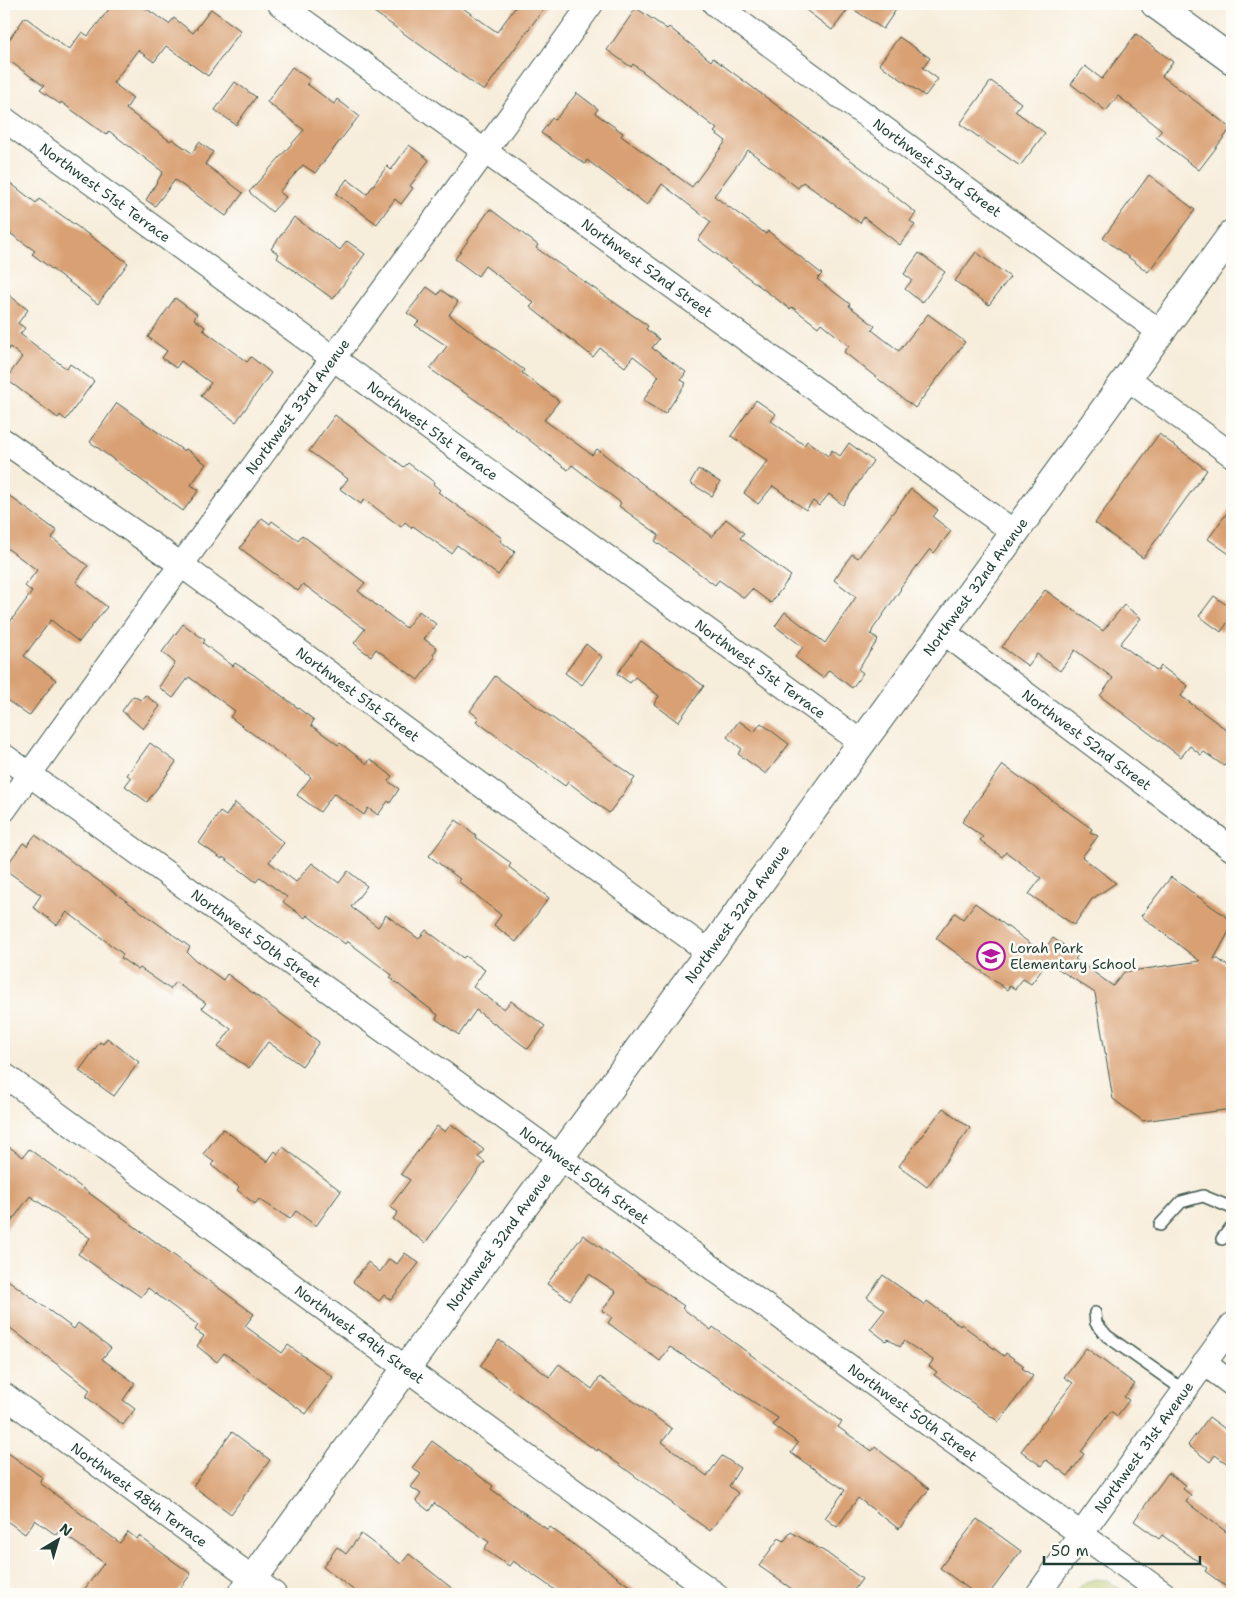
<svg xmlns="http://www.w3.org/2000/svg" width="1236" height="1598" font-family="'Shantell Sans',sans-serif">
	<rect width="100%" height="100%" fill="#fdfcf7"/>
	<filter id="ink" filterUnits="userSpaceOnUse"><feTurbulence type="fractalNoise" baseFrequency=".02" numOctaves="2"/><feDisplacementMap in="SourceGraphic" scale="10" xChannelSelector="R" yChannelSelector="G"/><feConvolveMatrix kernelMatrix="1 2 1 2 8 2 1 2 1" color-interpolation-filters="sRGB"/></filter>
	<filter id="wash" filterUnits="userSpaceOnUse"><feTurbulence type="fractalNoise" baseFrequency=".0096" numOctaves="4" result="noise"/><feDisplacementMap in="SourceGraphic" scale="20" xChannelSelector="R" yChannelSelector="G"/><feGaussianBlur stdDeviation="1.12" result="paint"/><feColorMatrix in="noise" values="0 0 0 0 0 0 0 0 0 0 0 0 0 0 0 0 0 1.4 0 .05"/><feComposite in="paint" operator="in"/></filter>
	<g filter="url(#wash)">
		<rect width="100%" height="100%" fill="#f7eddb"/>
		<path fill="#b3c163" stroke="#697f4c" d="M1097 1579 1107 1580 1127 1594H1073L1085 1582Z"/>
		<g id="blocks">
			<path fill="#d9a073" d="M113 4H139L169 24 174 18 193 33 211 9 241 31 208 76 166 46 154 62 138 50 113 83 133 98 126 109 170 141 172 139 192 153 199 142 213 152 205 164 243 193 226 216 175 180 155 206 146 200 163 172 109 131 106 135 61 102 60 104 40 90 44 86 4 57V47L25 17 69 50 82 32 88 36Z
				M363 4H457L497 32 518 4H547L484 91Z
				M798 4H900L883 29 850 7 832 30Z
				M636 8 667 29 669 27 711 61 713 58 887 187 886 189 916 213 910 221 915 225 900 245 864 217 860 223 803 182 798 188 748 150 714 196 766 234 768 231 822 274 817 279 850 304 849 306 875 326 872 330 899 351 928 314 965 342 915 408 844 352 849 346 821 323 818 327 792 307 790 309 698 240 711 222 662 184 647 205 587 160 585 164 541 133 552 118 555 120 577 93 598 109 595 113 623 133 621 136 692 187 726 141 714 132 717 129 633 64 631 67 607 50Z
				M1136 34 1173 62 1162 76 1231 128 1199 170 1156 137 1162 130 1118 96 1106 111 1071 84 1085 66 1102 79Z
				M899 37 930 58 923 68 938 79 925 96 879 64Z
				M292 67 310 80 307 84 334 104 337 99 359 116 315 173 303 165 279 192 286 197 272 212 249 192 304 130 267 102Z
				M991 81 1021 103 1015 111 1045 133 1020 166 960 124Z
				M235 82 256 97 236 125 215 110Z
				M409 145 429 160 410 186 413 188 401 204 395 199 377 224 336 194 347 179 367 194 387 166 391 170Z
				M1149 175 1195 210 1148 272 1103 238Z
				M4 178 36 203 39 199 128 263 98 304 32 254 35 251 4 229Z
				M490 209 538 245 536 248 641 321 648 326 646 329 659 339 652 348 686 372 681 380 686 383 665 414 643 401 659 376 633 356 625 367 600 348 593 357 530 307 534 303 485 266 478 276 455 259Z
				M294 217 340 250 347 241 365 254 333 299 277 258 279 254 271 249Z
				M976 252 1010 277 989 305 955 281Z
				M919 253 945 272 922 303 905 289 912 280 904 274Z
				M427 287 438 295 441 290 458 302 449 315 524 370 522 373 559 401 544 420 592 455 597 449 712 537 726 519 744 533 740 538 791 576 771 603 752 589 744 598 719 580 715 585 655 541 659 535 619 506 621 503 572 465 568 470 493 412 430 369 447 346 415 325 419 321 407 313Z
				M4 291 28 310 18 323 25 328 20 334 67 369 70 364 94 381 66 420 60 415 58 418 6 379 22 357 10 347 4 356Z
				M175 298 197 314 194 319 205 327 203 330 247 362 251 357 271 373 236 422 201 396 211 383 181 361 176 368 162 358 167 351 148 337Z
				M756 400 776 414 771 421 804 445 807 441 828 456 832 450 840 456 849 443 873 461 843 505 829 494 819 506 813 501 806 510 773 486 758 504 744 493 768 461 731 436Z
				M117 403 184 451 186 449 206 464 191 485 199 490 183 511 90 442Z
				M335 415 404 467 408 463 434 482 433 484 440 490 438 492 502 538 500 541 515 552 498 575 457 545 451 553 413 526 412 528 405 522 401 527 364 499 361 504 340 489 348 479 309 451Z
				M1159 434 1207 470 1143 558 1095 523Z
				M698 469 720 482 712 496 690 483Z
				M911 489 938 510 933 517 951 531 934 553 930 549 900 588 901 589 873 629 871 634 878 640 858 669 863 673 852 688 829 670 823 678 795 657 803 647 775 626 785 612 825 643 856 597 834 580 852 554 858 558Z
				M4 492 57 531 52 538 88 566 76 582 107 607 79 642 51 620 24 656 56 680 29 716 4 698V630L32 592 25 586 37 570 4 546Z
				M1232 506V556L1208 539Z
				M262 518 270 524 272 521 298 540 302 535 365 583 358 591 406 628 419 611 436 624 424 639 437 648 433 655 435 657 418 680 376 649 371 656 362 650 354 643 365 629 303 584 298 591 240 548Z
				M1045 590 1103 631 1124 605 1141 618 1120 644 1158 671 1161 666 1188 686 1181 696 1232 734V755L1224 766 1204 752 1201 755 1190 746 1181 757 1100 696 1113 678 1075 650 1060 671 1037 654 1028 666 1002 647Z
				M1214 596 1232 609V616L1221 632 1199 616Z
				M183 624 205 640 203 643 233 666 235 663 254 675 314 720 311 725 338 745 340 743 367 764 370 759 392 776 388 781 399 789 390 803 388 801 378 815 368 808 364 815 334 793 320 812 297 795 311 777 230 717 235 711 189 677 173 698 159 687 175 663 162 652Z
				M641 641 704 686 678 722 654 704 659 696 635 677 630 683 617 674Z
				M586 644 602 657 582 685 565 673Z
				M495 676 635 778 609 813 568 782 565 786 476 721 479 718 470 711Z
				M145 695 160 706 143 729 122 711 133 696 141 700Z
				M739 721 754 732 761 723 789 744 766 774 738 754 742 749 727 737Z
				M150 743 176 762 147 802 125 786 131 778 127 775Z
				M1003 765 1092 829 1090 832 1098 836 1082 857 1116 883 1092 899 1074 925 1029 894 1041 878 1006 852 1002 857 980 840 983 837 962 822Z
				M235 803 284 843 269 862 296 882 312 863 339 883 348 871 367 886 351 907 378 927 386 915 419 939 426 930 463 958 465 956 485 970 473 987 504 1009 511 1001 545 1026 528 1049 476 1010 459 1035 436 1019 438 1015 390 978 392 975 347 941 345 944 307 915 305 918 283 902 287 897 260 877 256 882 223 857 222 859 199 843 220 812 226 816Z
				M456 820 476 835 475 837 511 863 509 867 549 898 516 942 494 925 501 915 458 881 460 879 429 856Z
				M35 835 190 947 187 952 194 959 223 980 227 974 319 1042 302 1066 268 1042 249 1068 218 1047 231 1029 202 1008 206 1003 175 982 170 989 140 968 138 970 121 958 123 954 67 912 57 925 33 907 41 895 4 869 23 843 27 846Z
				M1171 877 1232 921V926L1214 959H1218L1232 969V1109L1143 1121 1113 1099 1095 993 1048 962 1031 984 1023 979 1015 989 1010 986 1007 990 936 938 955 913 963 919 975 903 1042 952 1053 938 1078 955 1075 959 1113 986 1124 972 1200 961 1141 916Z
				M107 1038 139 1062 114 1096 79 1071 100 1042 103 1044Z
				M943 1108 970 1128 927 1187 899 1166Z
				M451 1124 484 1150 478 1157 485 1162 425 1243 393 1219 398 1212 390 1207 410 1180 401 1174 426 1140 437 1126 445 1132Z
				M223 1129 267 1162 275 1151 278 1154 283 1147 341 1191 316 1226 296 1211 290 1219 259 1199 255 1204 237 1190 239 1187 211 1165 214 1162 203 1154Z
				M4 1143 23 1157 29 1149 254 1314 245 1326 282 1353 288 1345 333 1377 306 1414 224 1353 217 1362 197 1346 204 1336 195 1330 198 1325 148 1288 141 1297 78 1254 90 1238 30 1196 4 1232Z
				M583 1235 684 1306 682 1308 711 1330 713 1327 842 1422 838 1427 872 1451 875 1447 929 1489 899 1529 858 1498 837 1527 825 1518 845 1490 791 1453 798 1443 773 1425 778 1418 670 1347 660 1361 608 1323 612 1317 602 1311 616 1292 589 1274 570 1300 547 1284Z
				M405 1253 419 1263 391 1300 384 1295 379 1301 353 1282 368 1262 380 1272 389 1259 397 1264Z
				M883 1275 925 1305 927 1301 960 1326 961 1324 1004 1356 1006 1353 1024 1366 1022 1368 1033 1376 999 1422 934 1375 937 1372 929 1366 933 1360 904 1341 900 1347 888 1339 886 1341 870 1329 885 1310 867 1297Z
				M4 1277 74 1329 78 1323 111 1348 102 1359 135 1383 123 1400 135 1409 123 1425 86 1397 90 1390 4 1323Z
				M499 1340 549 1377 559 1364 592 1389 600 1377 672 1429 662 1442 707 1476 722 1456 740 1468 729 1486 738 1493 710 1531 598 1449 597 1451 565 1429 480 1366Z
				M1086 1348 1135 1384 1124 1397 1129 1400 1117 1416 1111 1411 1081 1452 1084 1454 1068 1476 1046 1460 1041 1466 1021 1451 1073 1383 1064 1377Z
				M1209 1417 1232 1434V1467L1215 1455 1210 1462 1188 1445Z
				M232 1432 270 1460 231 1514 193 1486Z
				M432 1441 493 1486 491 1489 548 1530 550 1527 640 1594H561L513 1561 509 1566 484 1549 489 1542 434 1503 429 1511 416 1501 421 1494 411 1487 421 1474 412 1468Z
				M4 1450 43 1478 40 1483 120 1543 128 1532 137 1539 139 1536 191 1574 176 1594H81L104 1563 59 1531 56 1535 35 1520 25 1534 4 1519Z
				M1168 1473 1186 1485 1183 1489 1191 1495 1186 1502 1232 1536V1591L1205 1571 1207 1568 1162 1535 1159 1539 1134 1521Z
				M977 1519 1021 1551 989 1594H976L940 1568Z
				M791 1532 827 1553 862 1579 851 1594H799L759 1566 779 1538 784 1541Z
				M361 1534 401 1564 409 1554 459 1594H359L323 1567 337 1547 346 1554Z"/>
		</g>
	</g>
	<g filter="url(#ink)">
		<use href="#blocks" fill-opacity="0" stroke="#3f574d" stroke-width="1"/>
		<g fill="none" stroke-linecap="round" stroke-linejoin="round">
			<defs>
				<path id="lane" d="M1160 1225 1181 1202 1203 1196 1232 1208
					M1222 1239 1232 1226
					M1095 1313 1096 1323 1107 1336 1185 1391"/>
				<g id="street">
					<path id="s1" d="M280 4 1014 532"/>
					<path id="s2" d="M715 4 1160 332"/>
					<path id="s3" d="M4 119 861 742"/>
					<path d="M1127 378 1232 455"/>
					<path id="s4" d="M4 441 180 564 709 952"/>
					<path id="s5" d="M942 631 1232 849"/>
					<path id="s6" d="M4 756 1164 1594"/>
					<path id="s7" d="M4 810C196 539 398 275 591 4"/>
					<path id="s8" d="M4 1075 715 1594"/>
					<path d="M1204 1363 1232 1384"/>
					<path id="s9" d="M4 1395 274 1594"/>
					<path id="s10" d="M1038 1594 1232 1325"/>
				</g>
				<g id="secondary">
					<path d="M1155 4 1232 60"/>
					<path id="s11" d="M242 1594 1232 234"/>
				</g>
			</defs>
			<use href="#lane" stroke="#3f574d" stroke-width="14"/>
			<use href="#street" stroke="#3f574d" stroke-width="26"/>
			<use href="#secondary" stroke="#3f574d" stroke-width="30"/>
			<use href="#lane" stroke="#fff" stroke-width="11"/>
			<use href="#street" stroke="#fff" stroke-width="24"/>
			<use href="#secondary" stroke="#fff" stroke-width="28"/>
		</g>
	</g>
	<defs>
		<symbol id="school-ring" viewBox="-11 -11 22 22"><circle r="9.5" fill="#fdfcf7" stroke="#b5179e" stroke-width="1.5"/><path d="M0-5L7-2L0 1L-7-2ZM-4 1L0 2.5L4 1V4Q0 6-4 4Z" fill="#b5179e"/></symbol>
	</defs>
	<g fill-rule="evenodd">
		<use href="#school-ring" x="975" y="940" width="32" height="32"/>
	</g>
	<g text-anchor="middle" stroke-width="5" stroke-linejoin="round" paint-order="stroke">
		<g font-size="14" fill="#1f3d34" stroke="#fdfcf7">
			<text dy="5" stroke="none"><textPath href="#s2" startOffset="276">Northwest 53rd Street</textPath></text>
			<text dy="5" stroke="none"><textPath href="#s3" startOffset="125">Northwest 51st Terrace</textPath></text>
			<text dy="5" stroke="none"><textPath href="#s1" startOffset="452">Northwest 52nd Street</textPath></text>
			<text dy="5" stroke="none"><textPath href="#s7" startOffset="499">Northwest 33rd Avenue</textPath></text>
			<text dy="5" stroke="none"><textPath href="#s3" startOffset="530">Northwest 51st Terrace</textPath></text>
			<text dy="5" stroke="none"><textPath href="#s11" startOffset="1246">Northwest 32nd Avenue</textPath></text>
			<text dy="5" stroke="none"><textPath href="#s3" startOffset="935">Northwest 51st Terrace</textPath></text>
			<text dy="5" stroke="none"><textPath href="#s4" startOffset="435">Northwest 51st Street</textPath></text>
			<text dy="5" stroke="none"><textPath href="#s5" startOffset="181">Northwest 52nd Street</textPath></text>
			<text dy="5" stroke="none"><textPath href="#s11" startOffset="841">Northwest 32nd Avenue</textPath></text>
			<text dy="5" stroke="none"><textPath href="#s6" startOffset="311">Northwest 50th Street</textPath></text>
			<text dy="5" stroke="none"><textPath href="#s6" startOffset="716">Northwest 50th Street</textPath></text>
			<text dy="5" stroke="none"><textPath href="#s11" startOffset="436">Northwest 32nd Avenue</textPath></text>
			<text dy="5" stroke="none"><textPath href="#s8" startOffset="440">Northwest 49th Street</textPath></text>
			<text dy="5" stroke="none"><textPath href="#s6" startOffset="1121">Northwest 50th Street</textPath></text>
			<text dy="5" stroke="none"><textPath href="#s10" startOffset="181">Northwest 31st Avenue</textPath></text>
			<text dy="5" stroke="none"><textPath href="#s9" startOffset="168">Northwest 48th Terrace</textPath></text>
		</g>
		<g font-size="14" fill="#1f3d34" stroke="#fdfcf7" text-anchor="start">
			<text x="1010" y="953">Lorah Park<tspan x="1010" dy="16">Elementary School</tspan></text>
		</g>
	</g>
	<rect width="1236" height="1598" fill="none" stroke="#fdfcf7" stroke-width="20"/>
	<g transform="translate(58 1540) rotate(38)" stroke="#fdfcf7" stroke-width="4" paint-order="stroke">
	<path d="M0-4L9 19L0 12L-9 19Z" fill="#1f3d34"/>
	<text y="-8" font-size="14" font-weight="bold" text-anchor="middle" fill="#1f3d34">N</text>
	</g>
	<path d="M1044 1556v8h156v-8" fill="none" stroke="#1f3d34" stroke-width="2.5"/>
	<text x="1051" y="1556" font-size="15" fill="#1f3d34" stroke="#fdfcf7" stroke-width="4" paint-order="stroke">50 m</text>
</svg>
